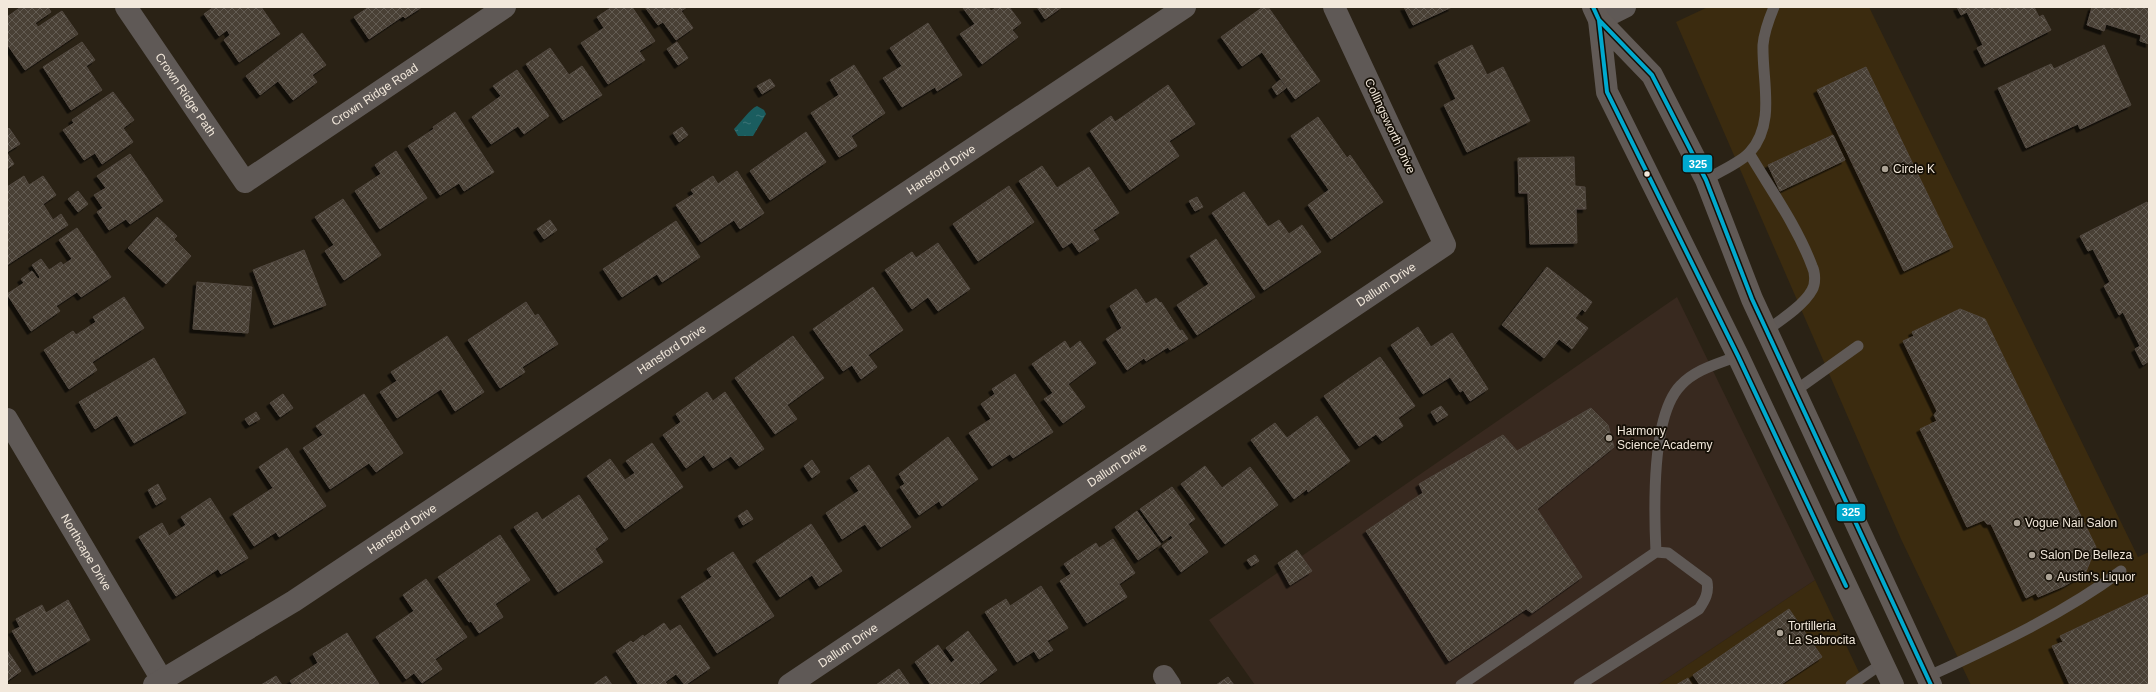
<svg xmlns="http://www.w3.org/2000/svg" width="2156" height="692" font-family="Helvetica,sans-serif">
	<defs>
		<pattern id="water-ripples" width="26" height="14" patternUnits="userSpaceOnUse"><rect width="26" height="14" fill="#1a5d5f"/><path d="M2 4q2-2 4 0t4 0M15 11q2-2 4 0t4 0" fill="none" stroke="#3c7475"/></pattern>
		<pattern id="building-cross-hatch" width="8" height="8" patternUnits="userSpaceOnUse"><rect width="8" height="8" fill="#483f36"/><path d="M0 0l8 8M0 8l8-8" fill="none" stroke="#635b52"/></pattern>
		<filter id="shadow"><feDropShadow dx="-3.5" dy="3.5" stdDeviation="0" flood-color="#0009"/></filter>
	</defs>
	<rect width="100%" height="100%" fill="#2a2215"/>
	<path fill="#3b2b0f" d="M1708 7H1869L2138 557 2149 552V685H1971L1901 539 1676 22Z
		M1815 580 1865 685H1657Z"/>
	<path fill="#38291f" d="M1677 297 1815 580 1657 685H1255L1209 620Z"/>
	<path fill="url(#water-ripples)" d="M757 106 764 110 766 114 753 136H738L734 129C740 123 750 109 757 106Z"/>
	<path fill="url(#building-cross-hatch)" stroke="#524940" filter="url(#shadow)" d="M21 7H48L51 12 35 23 38 27 62 11 78 34 25 70 7 44V17Z
		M214 7H261L280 34 239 62 224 40 230 35 227 30 219 36 204 14Z
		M369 7H422L405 18 403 16 369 39 354 17Z
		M612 7H632L655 41 639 51 645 60 608 84 581 43 604 28 597 17Z
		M645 7H687L681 11 693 28 676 40 663 22 658 25Z
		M988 7 991 11 997 7H1009L1021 23 1012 30 1018 37 982 64 960 34 975 24 963 8Z
		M1037 7H1062L1045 19Z
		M1263 7H1268L1320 81 1295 99 1262 52 1242 66 1221 37Z
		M1404 7H1452L1413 25Z
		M1957 7H2034L2039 17 2043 15 2051 30 1985 64 1977 48 1983 45 1967 12 1961 15Z
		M2092 7H2149V44L2140 41 2141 35 2106 24 2104 31 2087 25Z
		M928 23 962 75 937 91 935 87 902 107 883 78 902 66 890 48Z
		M302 33 326 65 312 75 317 82 293 100 278 81 260 95 246 76Z
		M82 42 95 60 86 66 102 90 71 110 43 67Z
		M677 42 688 58 678 65 667 49Z
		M1472 45 1487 75 1503 67 1530 121 1467 152 1444 105 1456 99 1438 62Z
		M2104 45 2131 105 2080 129 2078 124 2026 148 1998 88 2051 64 2054 69Z
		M550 48 569 75 582 66 602 95 563 120 526 64Z
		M854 65 885 113 851 136 857 146 839 157 811 113 839 95 830 80Z
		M1866 67 1953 247 1904 271 1817 90Z
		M517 70 549 116 524 134 518 126 491 144 472 117 501 96 493 86Z
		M770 79 775 86 762 94 757 86Z
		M1280 80 1286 88 1277 95 1272 87Z
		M1168 85 1195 124 1169 141 1179 156 1130 190 1090 131 1111 116 1115 122Z
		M113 92 134 120 123 128 133 142 102 164 95 153 84 160 63 130 74 123 72 120Z
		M455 112 494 172 464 191 459 183 440 195 408 146 434 129 433 127Z
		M1318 117 1347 158 1350 155 1383 202 1331 239 1308 205 1329 190 1291 136Z
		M682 127 688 135 679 142 673 133Z
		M9 128 20 144 7 152V130Z
		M806 132 826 162 770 200 750 171Z
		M1833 135 1845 160 1780 191 1768 165Z
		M396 151 427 198 380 229 355 191 381 174 375 165Z
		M7 153 14 164 7 169Z
		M130 154 163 201 130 224 126 219 109 230 97 212 103 208 94 195 106 188 97 176Z
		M1574 157 1575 186 1585 187 1586 209H1576L1577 243 1530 244 1528 193H1519L1518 158Z
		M1042 166 1057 188 1089 167 1119 213 1093 230 1099 239 1079 252 1072 242 1063 248 1019 181Z
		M737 171 764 213 740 229 734 220 701 242 676 205 694 194 691 190 713 176 718 184Z
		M24 176 29 185 43 176 56 195 43 204 53 220 61 214 68 225 7 265V187Z
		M1009 186 1034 222 978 261 953 224Z
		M78 191 88 204 78 212 68 199Z
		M1244 192 1268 227 1279 220 1289 234 1302 225 1321 252 1264 290 1212 213Z
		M1197 197 1203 207 1195 211 1189 201Z
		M343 199 381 255 344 280 325 251 334 245 315 217Z
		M2147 202 2149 206V361L2143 365 2135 349 2140 346 2123 312 2119 315 2104 286 2110 282 2093 249 2088 251 2080 236Z
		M157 217 177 236 174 239 191 256 166 284 128 248Z
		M550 220 557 230 544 239 537 229Z
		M676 221 700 257 662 282 657 274 622 297 603 269Z
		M77 228 111 277 81 297 77 292 56 306 60 311 31 331 7 294 24 283 21 279 32 271 38 279 40 277 32 265 41 259 49 270 61 262 63 265 72 259 59 240Z
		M1216 239 1255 297 1197 335 1177 305 1209 284 1190 256Z
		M938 243 970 289 938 311 928 297 912 309 885 270 912 252 916 258Z
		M304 250 326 305 274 325 253 270Z
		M1547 267 1592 302 1585 312 1582 309 1575 318 1588 328 1572 349 1559 339 1544 358 1502 325Z
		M197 282 252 287 248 333 193 329Z
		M873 287 903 330 868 355 877 367 861 379 852 365 843 371 813 329Z
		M1136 289 1146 304 1156 298 1160 303 1161 302 1180 331 1182 330 1188 339 1170 350 1168 347 1146 361 1144 358 1127 370 1106 339 1122 328 1110 306Z
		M124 297 144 328 92 362 97 370 69 389 44 350 73 331 76 335 96 322 93 317Z
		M526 302 535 316 538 314 558 344 522 367 525 372 500 388 468 340Z
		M1960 309 1985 319 2096 547 2085 574 2064 586 2038 597 2036 593 2026 598 1991 524H1987L1984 520 1967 527 1920 429 1937 421 1934 415 1937 411 1903 341 1914 336 1912 332Z
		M1418 327 1431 347 1452 333 1488 389 1470 401 1463 390 1460 392 1450 377 1423 394 1391 345Z
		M447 336 484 392 455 411 441 389 397 418 380 392 397 381 391 372Z
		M793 336 824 378 787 405 797 419 775 434 735 378Z
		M1065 341 1070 349 1080 341 1096 363 1068 384 1085 407 1063 423 1044 399 1053 393 1032 364Z
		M1380 357 1415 406 1398 418 1403 426 1382 441 1376 434 1359 446 1324 396Z
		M154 358 186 413 134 443 117 415 95 429 79 402Z
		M1015 374 1053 432 1013 458 1010 454 992 466 969 433 991 419 981 404 995 394 992 389Z
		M707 392 713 401 725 392 764 449 739 466 731 456 713 468 704 455 686 468 663 435 681 422 676 414Z
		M283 394 293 408 280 417 270 403Z
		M364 394 403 453 376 472 369 463 330 489 303 448 323 435 316 426Z
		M1441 406 1448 415 1437 422 1431 412Z
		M1591 408 1608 425 1614 447 1537 509 1582 577 1532 613 1526 609 1449 661 1366 531 1423 493 1419 484 1503 435 1517 451Z
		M256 412 260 419 249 425 245 419Z
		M1317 416 1350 461 1308 492 1307 489 1294 499 1251 440 1275 423 1287 438Z
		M948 437 978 479 942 506 939 501 919 515 900 487 905 484 899 474Z
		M652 443 683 487 625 529 587 476 610 459 625 480 635 473 626 461Z
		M287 448 326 506 279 537 276 532 254 546 233 514 273 488 259 467Z
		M812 460 820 472 812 478 804 466Z
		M869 465 911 527 881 547 865 524 842 539 826 513 859 491 850 478Z
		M1205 466 1222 488 1250 467 1278 505 1225 544 1181 484Z
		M158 484 166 499 156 505 148 490Z
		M1172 487 1195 519 1188 524 1208 552 1181 572 1162 546 1173 538 1171 535 1163 541 1140 509Z
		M579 495 608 539 595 549 603 562 558 592 514 527 537 512 542 520Z
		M210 498 248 558 221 574 218 569 176 596 139 537 162 523 169 536 186 525 181 517Z
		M747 510 753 519 743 525 738 516Z
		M1137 511 1161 544 1138 560 1115 527Z
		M811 524 842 571 819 586 812 575 780 597 756 561Z
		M500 535 530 580 495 604 503 617 479 633 471 621 469 622 438 577Z
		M1113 539 1135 573 1119 584 1127 597 1087 623 1060 581 1071 574 1064 564 1096 543 1099 548Z
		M1297 550 1312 571 1290 585 1278 563Z
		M733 552 774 616 717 653 681 597 712 577 707 569Z
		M1255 555 1259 561 1251 566 1247 560Z
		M426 579 467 637 435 659 442 669 422 683 414 673 406 679 376 637 414 611 403 595Z
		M1041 586 1068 628 1047 641 1053 650 1039 659 1034 651 1017 662 985 612 1006 599 1010 606Z
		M2149 594V685H2070L2052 646 2063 642 2060 636Z
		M68 600 90 640 36 672 12 631 20 627 16 619 42 605 46 613Z
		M1789 609 1822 657 1780 685H1700L1693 675Z
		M664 623 670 631 680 625 710 668 685 685 676 674 665 682 668 685H639L616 651 631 641 633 643 643 635 644 637Z
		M968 631 997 670 977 685H931L915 662 938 645 951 663 955 660 946 648Z
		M347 633 379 684 293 685 290 681 318 663 313 654Z
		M7 650 21 671 7 681Z
		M899 669 910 685H876Z
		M276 676 282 685H261Z
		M606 676 612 685H593Z
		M1228 677 1234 685H1216Z
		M1688 678 1692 685H1676Z"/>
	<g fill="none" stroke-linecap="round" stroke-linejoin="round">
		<path stroke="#5f5956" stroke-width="11" d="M1749 153C1771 190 1797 226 1812 266 1815 272 1816 283 1812 290 1804 305 1781 320 1767 330
			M1706 180C1718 172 1742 162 1750 152 1776 123 1762 81 1763 45 1764 32 1769 19 1774 7
			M1795 391 1858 346
			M1927 677C1994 646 2062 615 2121 571
			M1461 685 1656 552
			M1579 685 1699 609C1705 600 1709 593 1707 582L1668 553 1656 552C1654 511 1651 415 1681 385 1696 369 1718 364 1738 356
			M1851 685 1883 663"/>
		<g stroke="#5f5956" stroke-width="22">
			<path id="s1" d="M126 7 245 182 505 7"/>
			<path d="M1599 20 1625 7"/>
			<path id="s2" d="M7 419 165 685"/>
			<path d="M1164 676 1170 685"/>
			<path id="s3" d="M154 685 294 601 1185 7"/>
			<path id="s4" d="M789 685 1445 245 1334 7"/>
		</g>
		<path stroke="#615a56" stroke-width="22" d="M1593 7 1599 20 1652 75 1706 180 1752 299 1931 685
			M1599 20 1607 92 1738 356 1893 685"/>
		<defs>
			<path id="bus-1" d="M1593 7 1599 20 1652 75 1706 180 1752 299 1931 685
				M1594 9 1599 20 1607 92 1738 356 1846 586"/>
		</defs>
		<use href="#bus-1" stroke="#150f06" stroke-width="7"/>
		<use href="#bus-1" stroke="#00a9ce" stroke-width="4"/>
	</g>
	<g fill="#aca396" stroke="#150f06" stroke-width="1.5">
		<circle cx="1885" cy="169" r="4"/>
		<circle cx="1609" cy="438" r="4"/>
		<circle cx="2017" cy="523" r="4"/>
		<circle cx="2032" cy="555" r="4"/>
		<circle cx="2049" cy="577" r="4"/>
		<circle cx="1780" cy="633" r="4"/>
	</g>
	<circle fill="#f2e8db" stroke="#150f06" stroke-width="1.5" cx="1647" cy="174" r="3.5"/>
	<g text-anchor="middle" stroke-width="3.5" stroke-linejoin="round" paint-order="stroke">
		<g font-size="12" fill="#f2e8db" stroke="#150f06">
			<text dy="4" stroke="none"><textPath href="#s1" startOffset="106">Crown Ridge Path</textPath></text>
			<text dy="4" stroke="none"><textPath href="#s1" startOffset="368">Crown Ridge Road</textPath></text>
			<text transform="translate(1390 126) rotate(65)" y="4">Collingsworth Drive</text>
			<text dy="4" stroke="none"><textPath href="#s3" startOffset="941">Hansford Drive</textPath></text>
			<text dy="4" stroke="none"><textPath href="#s4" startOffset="719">Dallum Drive</textPath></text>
			<text dy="4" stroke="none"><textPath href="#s3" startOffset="617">Hansford Drive</textPath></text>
			<text dy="4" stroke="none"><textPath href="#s4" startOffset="395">Dallum Drive</textPath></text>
			<text dy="4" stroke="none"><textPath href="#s3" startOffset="293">Hansford Drive</textPath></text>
			<text dy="4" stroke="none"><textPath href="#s2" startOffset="155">Northcape Drive</textPath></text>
			<text dy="4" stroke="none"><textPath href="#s4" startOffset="71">Dallum Drive</textPath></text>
		</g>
		<g font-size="12" fill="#f2e8db" stroke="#150f06" text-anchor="start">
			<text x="1893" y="173">Circle K</text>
			<text x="1617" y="435">Harmony<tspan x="1617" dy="14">Science Academy</tspan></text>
			<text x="2025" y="527">Vogue Nail Salon</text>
			<text x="2040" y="559">Salon De Belleza</text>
			<text x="2057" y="581">Austin's Liquor</text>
			<text x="1788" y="630">Tortilleria<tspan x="1788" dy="14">La Sabrocita</tspan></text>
		</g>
	</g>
	<g stroke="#150f06" stroke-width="1.5">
		<rect x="1682" y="154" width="31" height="19" rx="4" fill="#00a9ce"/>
		<rect x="1836" y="503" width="30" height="19" rx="4" fill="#00a9ce"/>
	</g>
	<g font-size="11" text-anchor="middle" font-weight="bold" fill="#fff">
		<text x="1698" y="168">325</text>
		<text x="1851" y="516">325</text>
	</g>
	<rect width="2156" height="692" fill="none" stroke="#f2e8db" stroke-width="16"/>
</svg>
